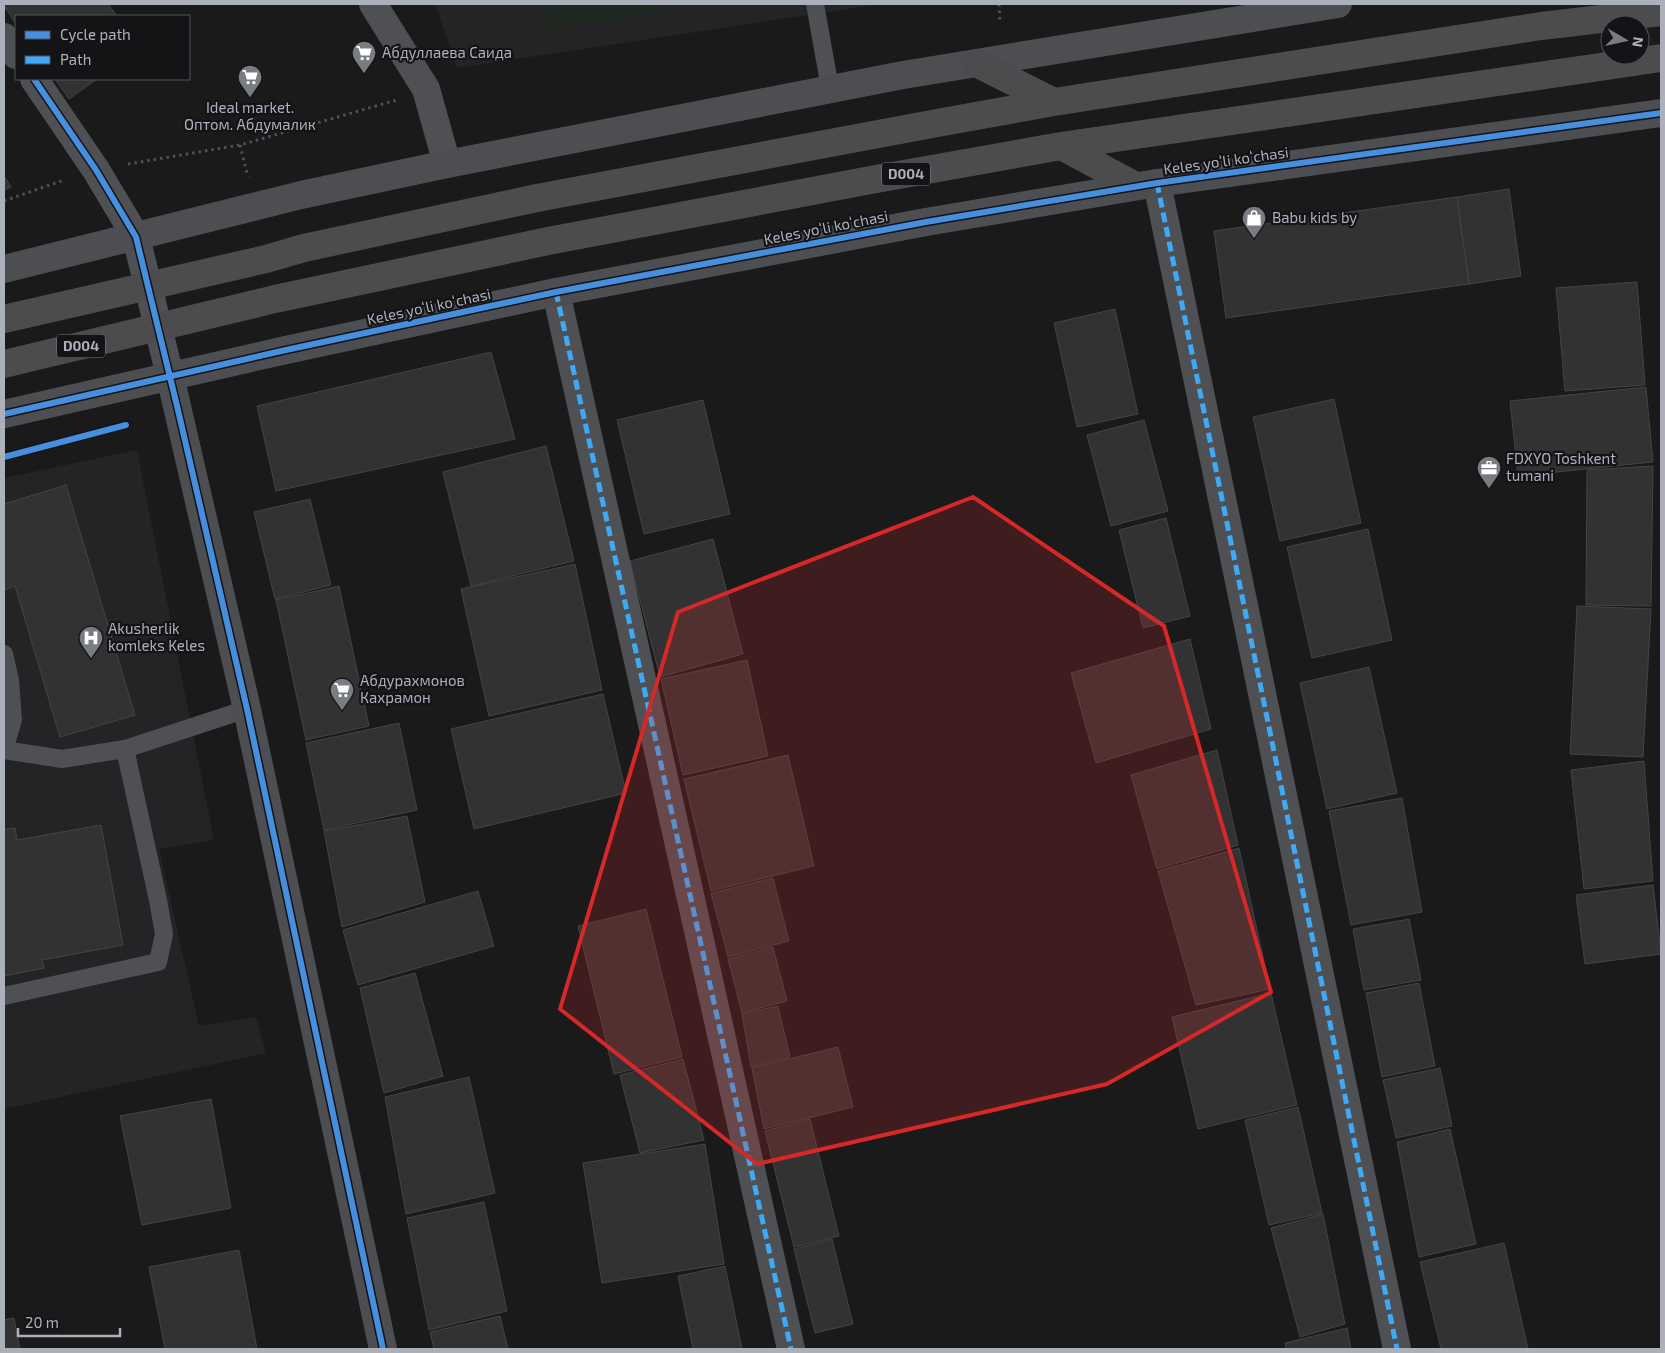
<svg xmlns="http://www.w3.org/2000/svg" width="1665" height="1353" font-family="'Exo 2',sans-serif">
	<rect width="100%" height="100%" fill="#1a1a1b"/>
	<path fill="#242427" d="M435 4H881L457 68Z
		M137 450 214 840 159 849 199 1026 256 1017 266 1053 4 1109V478Z"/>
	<path fill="#202822" d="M543 4H657L659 13 547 31Z"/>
	<path fill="#323233" stroke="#434447" d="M4 4H108L117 16H16V24L4 6Z
		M55 79H97L69 99Z
		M4 176 11 187 4 190Z
		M1509 189 1521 276 1469 284 1457 197Z
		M1457 197 1469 284 1226 318 1214 231Z
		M1637 282 1645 385 1565 391 1556 288Z
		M1115 309 1138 414 1077 427 1054 323Z
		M491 352 515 439 276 491 257 406Z
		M1646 387 1653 462 1518 476 1510 401Z
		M1334 399 1361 523 1280 541 1253 417Z
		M703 400 730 514 644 534 617 420Z
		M1144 420 1168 511 1111 526 1087 435Z
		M546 446 574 561 471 586 443 472Z
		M1653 466 1651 606 1586 605 1587 470Z
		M66 485 135 715 60 737 15 586 4 590V504Z
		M310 499 331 585 275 599 254 512Z
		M1166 518 1190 616 1143 628 1119 530Z
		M1368 529 1392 640 1312 658 1287 547Z
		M713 539 743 654 660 677 630 561Z
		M575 564 602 690 489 716 461 589Z
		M339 586 369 726 306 740 276 600Z
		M1577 606 1651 609 1643 757 1570 754Z
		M1190 639 1211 729 1096 763 1071 673Z
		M747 660 768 756 683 775 661 679Z
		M1369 667 1397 793 1327 809 1300 683Z
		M603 694 626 793 474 829 451 729Z
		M399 723 417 810 324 830 306 743Z
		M1217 750 1238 845 1157 869 1131 775Z
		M788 755 814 866 711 891 684 779Z
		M1644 761 1653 881 1584 889 1571 770Z
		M1402 798 1422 912 1351 925 1329 811Z
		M407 816 425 902 342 927 324 831Z
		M101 825 123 945 42 960 44 968 4 976V829L15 828 17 840Z
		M1239 848 1270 989 1196 1005 1158 871Z
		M773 878 789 941 728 957 711 893Z
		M1653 885 1661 954 1585 964 1576 895Z
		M478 891 494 946 358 985 343 930Z
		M646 909 682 1057 614 1074 578 926Z
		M1409 919 1421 980 1364 990 1353 929Z
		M773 947 787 1001 742 1013 728 959Z
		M415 973 443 1076 384 1093 360 988Z
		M1419 983 1435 1066 1382 1077 1366 993Z
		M1271 993 1297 1105 1198 1129 1172 1017Z
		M778 1006 790 1057 751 1067 742 1014Z
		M838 1047 853 1107 764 1129 752 1068Z
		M683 1059 704 1140 640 1153 620 1075Z
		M1440 1068 1452 1126 1396 1138 1383 1080Z
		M469 1077 495 1193 406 1214 385 1097Z
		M211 1099 231 1208 142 1225 120 1116Z
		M1298 1107 1322 1213 1269 1225 1245 1120Z
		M810 1119 839 1236 794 1247 765 1131Z
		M1450 1129 1476 1244 1419 1257 1397 1142Z
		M705 1144 724 1264 602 1283 583 1163Z
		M484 1202 507 1311 429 1330 407 1218Z
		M1323 1214 1345 1324 1300 1337 1271 1228Z
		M832 1239 853 1324 815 1333 794 1249Z
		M1504 1243 1528 1349H1441L1420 1262Z
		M239 1250 257 1349H165L149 1267Z
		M725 1266 742 1349H693L678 1276Z
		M500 1316 508 1349H434L430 1332Z
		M14 1318 20 1349H4V1320Z
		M1347 1328 1351 1349H1286L1285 1343Z"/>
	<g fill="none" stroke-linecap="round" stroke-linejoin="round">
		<path stroke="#505155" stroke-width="3" stroke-dasharray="2.5 4" stroke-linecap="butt" d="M999 4 1000 22
			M240 145 248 177
			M128 164 240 145 397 100
			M4 201 64 180
			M4 457 126 425"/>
		<path stroke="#4e5054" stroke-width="18" d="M815 4 830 88
			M4 654 10 680 13 720 4 750
			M4 750 62 759 125 749
			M4 996 158 962 164 934 158 900 125 749 247 709"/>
		<path stroke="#4e5054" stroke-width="28" d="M373 4 426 89 447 164
			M4 37 16 55
			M34 79 96 170 136 237 170 376
			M1157 183 1397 1349
			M556 292 791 1349"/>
		<path stroke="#4d4e52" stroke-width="28" d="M4 269 301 195 447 164 903 75 1338 4
			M170 376 247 709 383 1349
			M4 414 286 350 556 292 926 222 1157 183 1661 113"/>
		<path stroke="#4c4c4f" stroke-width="28" d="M976 63 1054 102
			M1061 146 1136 186
			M4 319 266 259 304 248 537 198 948 121 1054 102 1541 26 1661 12
			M4 364 275 299 548 241 876 179 1061 146 1661 58"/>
		<path stroke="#3fa9f5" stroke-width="5" stroke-dasharray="10 5" stroke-linecap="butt" d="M1157 183 1397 1349
			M556 292 791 1349"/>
		<defs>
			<path id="cycleway" d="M34 79 96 170 136 237 178 410 247 709 383 1349
				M4 414 286 350 556 292 926 222 1157 183 1661 113
				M4 457 126 425"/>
		</defs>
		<use href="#cycleway" stroke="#141417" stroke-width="9"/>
		<use href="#cycleway" stroke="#468fdf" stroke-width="6"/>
	</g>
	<path fill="#d62828" fill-opacity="0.2" stroke="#d62828" stroke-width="4" stroke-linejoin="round" d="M973 497 1164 626 1271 992 1107 1084 757 1164 560 1009 678 612Z"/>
	<defs>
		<symbol id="supermarket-pin" viewBox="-11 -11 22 30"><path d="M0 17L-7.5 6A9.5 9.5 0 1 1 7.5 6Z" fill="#797c83" stroke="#141417"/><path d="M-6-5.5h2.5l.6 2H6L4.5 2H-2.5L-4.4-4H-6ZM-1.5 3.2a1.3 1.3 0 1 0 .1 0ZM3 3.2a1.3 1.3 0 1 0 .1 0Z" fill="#fff"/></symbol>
		<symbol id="shop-pin" viewBox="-11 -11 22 30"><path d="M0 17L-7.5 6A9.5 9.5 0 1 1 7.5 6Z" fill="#797c83" stroke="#141417"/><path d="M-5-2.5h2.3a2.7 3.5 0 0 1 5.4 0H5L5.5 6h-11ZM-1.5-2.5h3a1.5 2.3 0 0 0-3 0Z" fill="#fff"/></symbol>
		<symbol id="office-pin" viewBox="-11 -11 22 30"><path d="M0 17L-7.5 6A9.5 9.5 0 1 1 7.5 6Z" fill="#797c83" stroke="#141417"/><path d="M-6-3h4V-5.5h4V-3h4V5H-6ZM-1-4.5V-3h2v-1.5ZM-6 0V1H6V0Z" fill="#fff"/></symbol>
		<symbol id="hospital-pin" viewBox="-11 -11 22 30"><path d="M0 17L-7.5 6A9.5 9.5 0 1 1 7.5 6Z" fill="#797c83" stroke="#141417"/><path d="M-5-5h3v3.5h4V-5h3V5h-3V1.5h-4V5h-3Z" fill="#fff"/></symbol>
	</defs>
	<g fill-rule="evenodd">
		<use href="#supermarket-pin" x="350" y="39" width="28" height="38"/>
		<use href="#supermarket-pin" x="236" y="63" width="28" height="38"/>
		<use href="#shop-pin" x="1240" y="204" width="28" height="38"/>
		<use href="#office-pin" x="1475" y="454" width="28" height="38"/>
		<use href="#hospital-pin" x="77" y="624" width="28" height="38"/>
		<use href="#supermarket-pin" x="328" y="676" width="28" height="38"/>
	</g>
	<g text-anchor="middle" stroke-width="4.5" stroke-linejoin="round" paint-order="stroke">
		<g fill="#141417" stroke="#7e818a" stroke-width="1">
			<rect x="882" y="162.5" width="48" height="23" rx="4"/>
			<rect x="57" y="334.5" width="48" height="23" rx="4"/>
		</g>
		<g font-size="14" font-weight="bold" fill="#acb0bb">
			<text x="906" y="179">D004</text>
			<text x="81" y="351">D004</text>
		</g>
		<g font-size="15" fill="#acb0bb" stroke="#141417" text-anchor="start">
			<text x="382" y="58">Абдуллаева Саида</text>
			<text x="250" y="113" text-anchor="middle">Ideal market.<tspan x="250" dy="17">Оптом. Абдумалик</tspan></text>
			<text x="1272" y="223">Babu kids by</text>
			<text x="1506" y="464">FDXYO Toshkent<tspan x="1506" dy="17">tumani</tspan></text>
			<text x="108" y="634">Akusherlik<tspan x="108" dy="17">komleks Keles</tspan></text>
			<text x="360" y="686">Абдурахмонов<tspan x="360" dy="17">Кахрамон</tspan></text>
		</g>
		<g font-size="15" fill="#acb0bb" stroke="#141417">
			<text transform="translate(1226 161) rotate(-8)" y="5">Keles yoʻli koʻchasi</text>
			<text transform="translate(826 228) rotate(-11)" y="5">Keles yoʻli koʻchasi</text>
			<text transform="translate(429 307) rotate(-12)" y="5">Keles yoʻli koʻchasi</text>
		</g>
	</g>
	<rect width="1665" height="1353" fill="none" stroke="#acb0bb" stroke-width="10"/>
	<rect x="15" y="15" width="175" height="65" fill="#141417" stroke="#515259"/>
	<rect x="25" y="31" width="25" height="8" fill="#468fdf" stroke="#515259"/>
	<text x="60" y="40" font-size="15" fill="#acb0bb">Cycle path</text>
	<rect x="25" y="56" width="25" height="8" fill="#3fa9f5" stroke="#515259"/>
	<text x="60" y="65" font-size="15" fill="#acb0bb">Path</text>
	<g transform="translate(1625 40) rotate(99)"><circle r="24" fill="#141417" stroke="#515259"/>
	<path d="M0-4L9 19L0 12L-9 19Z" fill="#797c83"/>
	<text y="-8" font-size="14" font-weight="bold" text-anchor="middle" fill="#acb0bb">N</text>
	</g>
	<path d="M18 1328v8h102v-8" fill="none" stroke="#acb0bb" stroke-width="2.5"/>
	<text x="25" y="1328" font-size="15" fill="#acb0bb" stroke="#141417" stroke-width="4" paint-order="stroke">20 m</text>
</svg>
